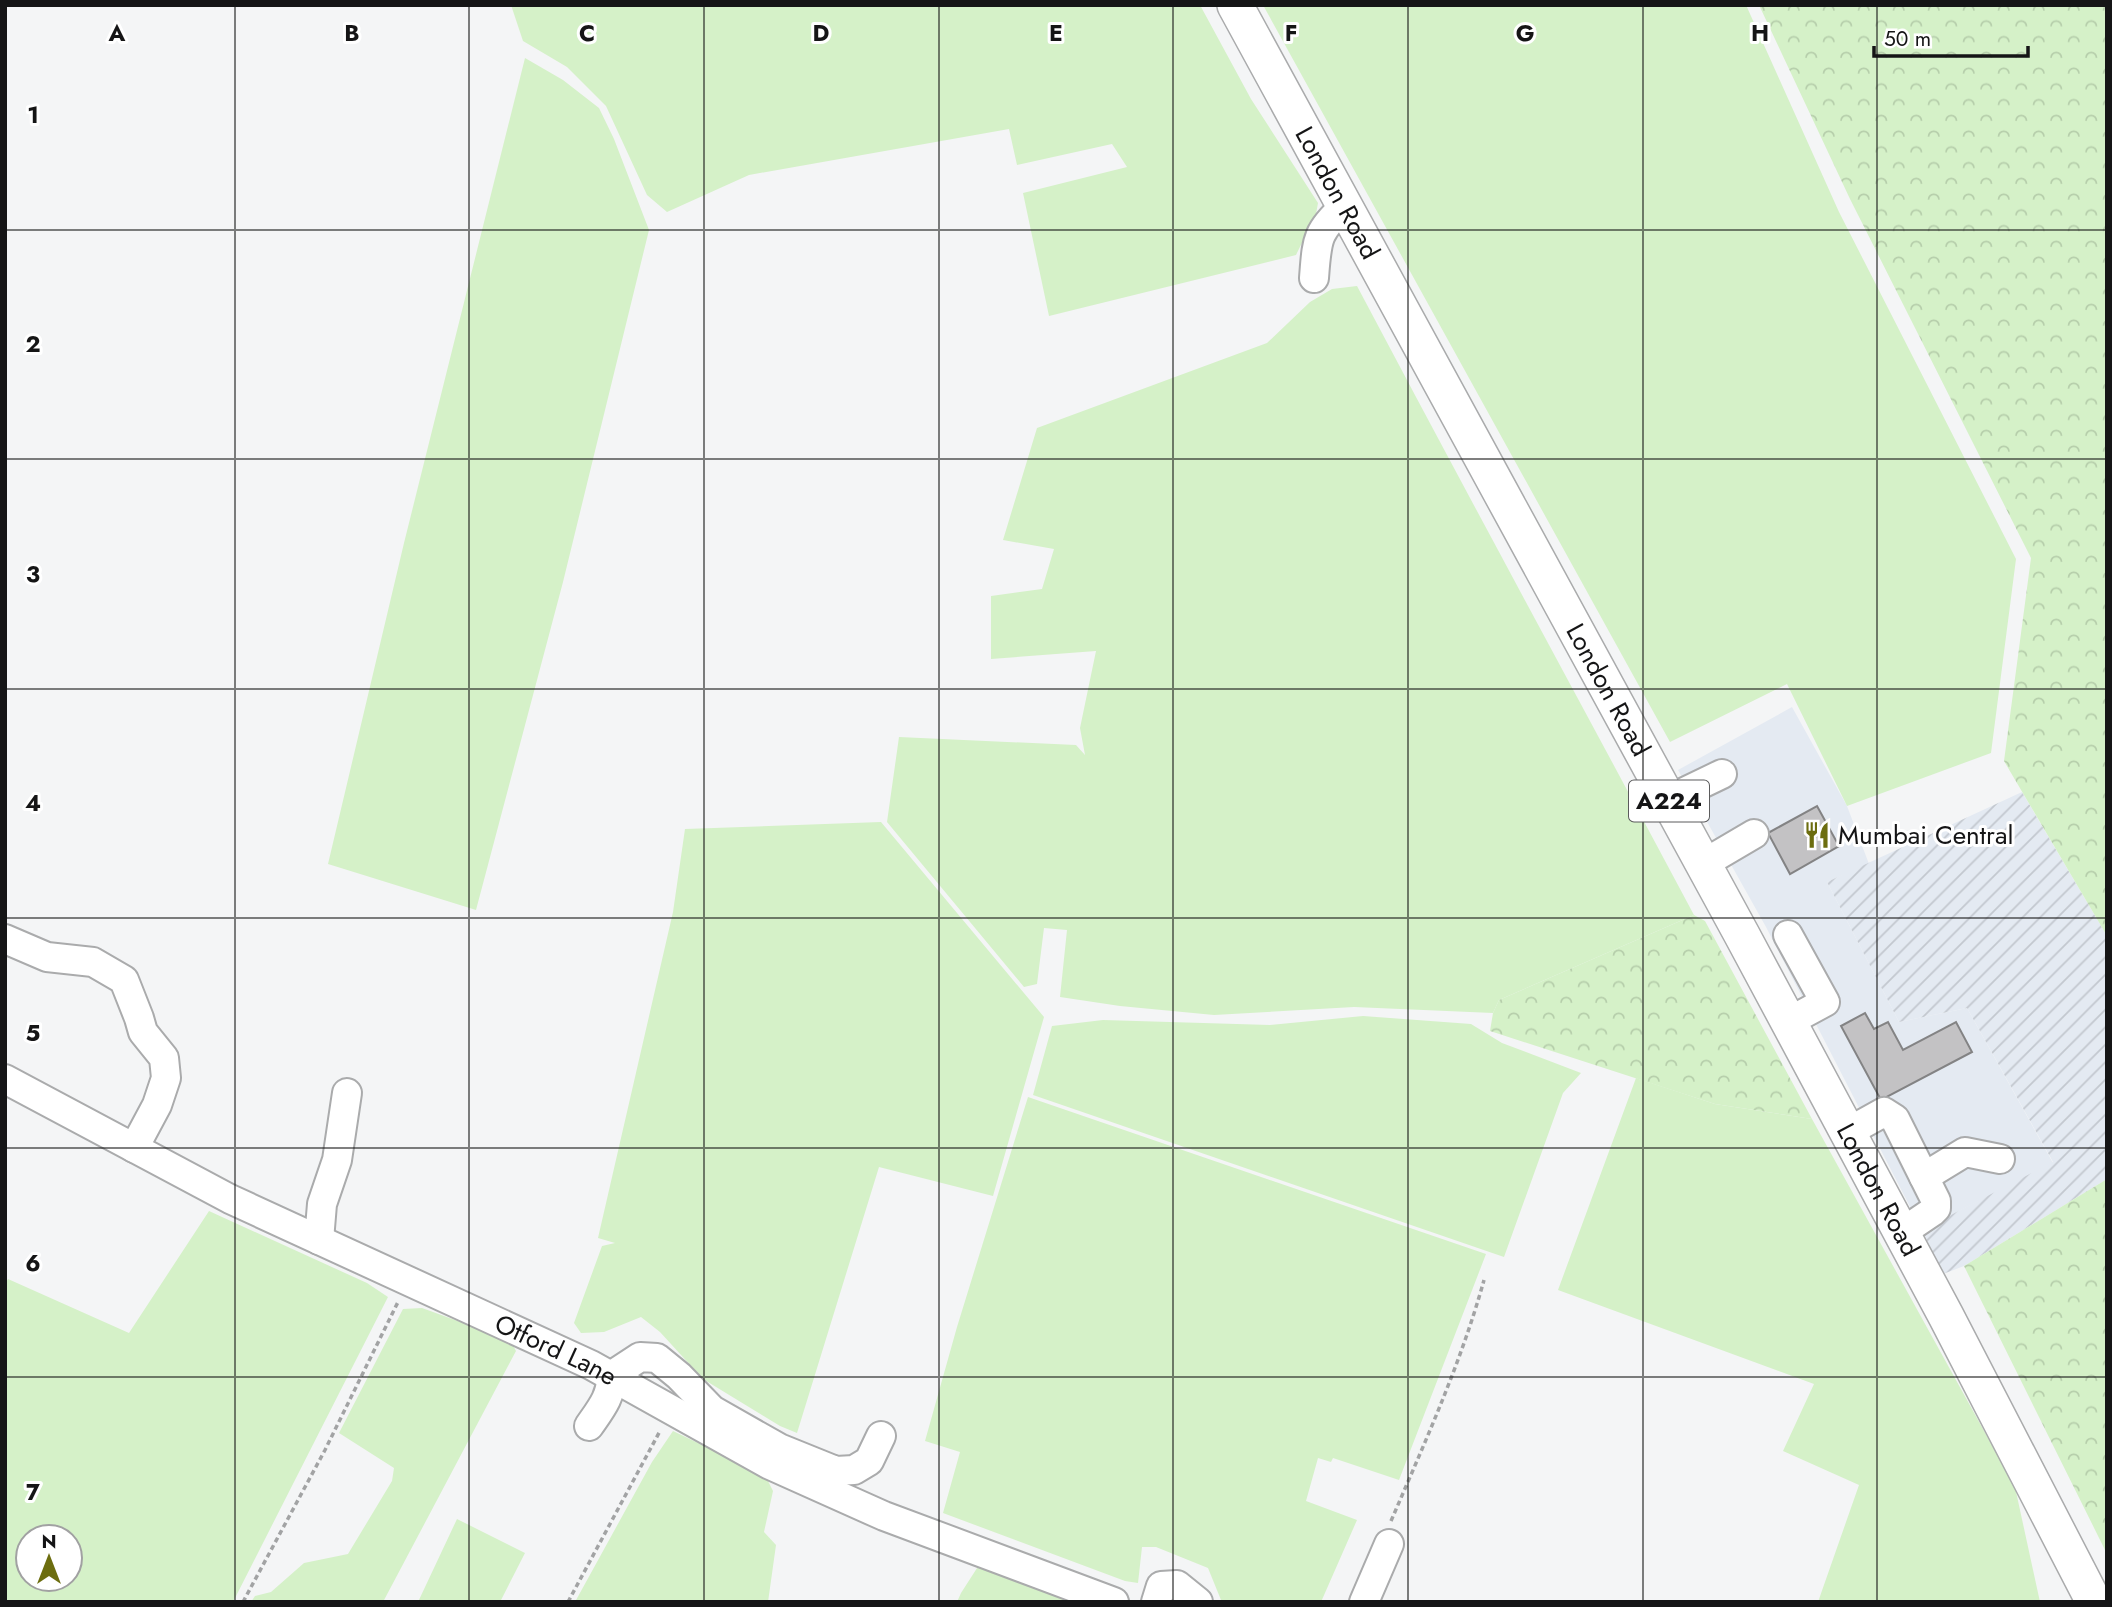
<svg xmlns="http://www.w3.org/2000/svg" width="2112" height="1607" font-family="Jost,sans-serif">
	<defs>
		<pattern id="industrial-furrows" width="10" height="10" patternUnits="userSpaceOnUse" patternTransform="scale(1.75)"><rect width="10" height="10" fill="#e4eaf2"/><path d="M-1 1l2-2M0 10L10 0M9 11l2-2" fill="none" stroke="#c3c8cf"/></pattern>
		<pattern id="forest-crowns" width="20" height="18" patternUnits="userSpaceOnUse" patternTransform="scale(1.75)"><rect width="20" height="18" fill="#d5f1c8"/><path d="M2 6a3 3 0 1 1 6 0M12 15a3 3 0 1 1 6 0" fill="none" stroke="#b6ceab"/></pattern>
	</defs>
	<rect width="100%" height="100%" fill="#f4f5f6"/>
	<path fill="#e4eaf2" d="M1792 707 1847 806 1869 864 1827 882 1899 1022 1967 1008 2053 1163 1922 1230 1766 927 1678 770Z"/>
	<path fill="url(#industrial-furrows)" d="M2022 792 2107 936V1179L1964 1266 1943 1274 1922 1230 2053 1162 1967 1008 1899 1022 1827 882Z"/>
	<path fill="#d5f1c8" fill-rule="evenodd" d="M511 5H1200L1251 99 1318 203 1316 214 1296 255 1049 316 1023 193 1127 167 1112 144 1017 165 1009 129 749 175 667 212 647 195 606 106 567 67 523 41Z
		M1263 5H1746L1839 212 2016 559 1991 753 1847 806 1787 684 1670 742Z
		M525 58 563 80 599 108 614 139 649 230 563 582 476 910 328 864 404 543Z
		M1357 286C1468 496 1582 705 1694 915L1499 1000 1493 1013 1354 1007 1214 1015 1120 1006 1060 997 1067 930 1044 928 1037 984 1024 987 887 822 899 737 1076 745 1085 755 1080 728 1096 651 991 659V596L1042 589 1054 549 1003 540 1037 428 1267 343 1310 302 1332 289Z
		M881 822 1044 1017 993 1196 879 1167 797 1433 780 1426 703 1379 660 1332 641 1317 604 1332 581 1333 574 1323 602 1246 615 1243 598 1238 673 912 685 829Z
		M1363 1016 1471 1024 1502 1043 1581 1073 1563 1093 1504 1257 1033 1095 1052 1026 1103 1020 1270 1025Z
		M1636 1078 1715 1104 1812 1119 2015 1487 2040 1602H1818L1859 1485 1783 1451 1814 1384 1558 1290Z
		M1028 1097 1486 1254 1399 1480 1333 1458 1331 1462 1318 1458 1306 1501 1357 1520 1321 1602H1227L1221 1600 1208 1568 1156 1547H1142L1138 1583 1125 1581 943 1513 960 1452 925 1441 957 1327Z
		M209 1211 367 1283 388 1297 233 1602H5V1284L8 1279 129 1333ZM28 1537H70V1579H28Z
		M422 1308 510 1340 516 1351 383 1602H251L255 1596 271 1592 304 1563 348 1554 392 1481 394 1468 339 1433 403 1309Z
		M673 1431 765 1475 773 1491 764 1532 776 1545 768 1602H575L652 1462Z
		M457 1519 525 1553 500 1602H418Z
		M979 1565 1065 1600 1066 1602H957L961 1593Z"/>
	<path fill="url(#forest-crowns)" d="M1759 5H2107V936L2004 761 2031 558 1850 199Z
		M1694 915 1705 921 1812 1119 1715 1104 1490 1031 1493 1013 1499 1000Z
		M2107 1179V1554L1964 1266Z"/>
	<path fill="#c3c2c4" stroke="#838384" stroke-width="2" d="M1817 806 1839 846 1790 874 1768 833Z
		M1865 1013 1874 1029 1888 1022 1903 1050 1956 1022 1972 1052 1881 1100 1841 1026Z"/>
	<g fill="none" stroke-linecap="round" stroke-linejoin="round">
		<defs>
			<g id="minor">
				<path d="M1314 278C1317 240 1316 232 1345 206"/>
				<path d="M1668 800 1722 774"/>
				<path d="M1703 864 1754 834"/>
				<path d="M1788 935 1825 1002 1788 1022"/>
				<path d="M5 939 47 957 93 962 124 980 139 1018 143 1032 164 1058 166 1078 157 1105 134 1148"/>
				<path id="s1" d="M5 1079 230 1199 591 1365 770 1465 884 1516 1114 1602"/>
				<path d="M1848 1132 1884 1112 1895 1119 1936 1201V1208L1932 1212 1901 1233"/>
				<path d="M1924 1177 1965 1152 2000 1159"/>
				<path d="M319 1240 322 1204 337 1160 347 1093"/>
				<path d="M589 1426C600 1410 612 1396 611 1376L640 1357 657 1358 679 1376 712 1410 779 1448 836 1471 854 1470 869 1461 881 1436"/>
				<path d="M1156 1602 1161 1586 1177 1585 1198 1602"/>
				<path d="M1364 1602 1389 1544"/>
			</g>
			<g id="major">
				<path id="s2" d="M1235 5 1742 935 1946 1316 2094 1602"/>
			</g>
		</defs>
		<use href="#minor" stroke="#aaabac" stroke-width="32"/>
		<use href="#major" stroke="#aaabac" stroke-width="38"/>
		<path stroke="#a2a3a4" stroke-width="3.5" stroke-dasharray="5 3.5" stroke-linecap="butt" d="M1391 1521C1425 1442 1461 1363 1484 1280
			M243 1602 325 1450 398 1302
			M568 1602 660 1431"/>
		<use href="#minor" stroke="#fff" stroke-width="28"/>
		<use href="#major" stroke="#fff" stroke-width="35"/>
	</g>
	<path fill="none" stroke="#151516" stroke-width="2" stroke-opacity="0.55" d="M235 5V1602M469 5V1602M704 5V1602M939 5V1602M1173 5V1602M1408 5V1602M1643 5V1602M1877 5V1602M5 230H2107M5 459H2107M5 689H2107M5 918H2107M5 1148H2107M5 1377H2107"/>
	<defs>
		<symbol id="restaurant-bare" viewBox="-9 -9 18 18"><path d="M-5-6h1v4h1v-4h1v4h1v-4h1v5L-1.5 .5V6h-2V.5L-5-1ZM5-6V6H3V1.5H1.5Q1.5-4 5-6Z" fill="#6c6d0f" stroke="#fff" stroke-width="2.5" paint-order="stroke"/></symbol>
	</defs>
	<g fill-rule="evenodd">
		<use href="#restaurant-bare" x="1798" y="816" width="38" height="38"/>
	</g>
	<g text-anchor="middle" stroke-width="6" stroke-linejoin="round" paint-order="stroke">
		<rect fill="#fff" stroke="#5b5b5c" stroke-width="2" x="1629" y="780.5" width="80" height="41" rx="5"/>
		<g font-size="24" font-weight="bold" fill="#151516">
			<text x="1669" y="809">A224</text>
		</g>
		<g font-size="26" fill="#151516" stroke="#fff">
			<text dy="9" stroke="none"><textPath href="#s2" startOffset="214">London Road</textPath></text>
			<text dy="9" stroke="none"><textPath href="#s2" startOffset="780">London Road</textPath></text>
			<text dy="9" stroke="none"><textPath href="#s2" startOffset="1348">London Road</textPath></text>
			<text dy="9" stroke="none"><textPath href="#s1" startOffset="614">Otford Lane</textPath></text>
		</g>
		<g font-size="26" fill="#151516" stroke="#fff" text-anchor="start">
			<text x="1838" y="844">Mumbai Central</text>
		</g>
	</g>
	<g font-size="23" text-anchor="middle" font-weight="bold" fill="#151516" stroke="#fff" stroke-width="6" stroke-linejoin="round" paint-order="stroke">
		<text x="117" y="41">A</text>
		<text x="352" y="41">B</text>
		<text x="587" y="41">C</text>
		<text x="821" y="41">D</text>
		<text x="1056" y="41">E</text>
		<text x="1291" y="41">F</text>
		<text x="1525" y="41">G</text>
		<text x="1760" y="41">H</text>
		<text x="33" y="123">1</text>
		<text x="33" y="352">2</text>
		<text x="33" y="582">3</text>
		<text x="33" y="811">4</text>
		<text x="33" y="1041">5</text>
		<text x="33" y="1271">6</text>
		<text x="33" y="1500">7</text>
	</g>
	<rect width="2112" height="1607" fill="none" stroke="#151516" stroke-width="14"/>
	<g transform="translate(49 1558)"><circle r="33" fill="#ffffff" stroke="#a1a1a2" stroke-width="2"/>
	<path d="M0-5L12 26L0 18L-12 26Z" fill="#6c6d0f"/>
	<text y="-10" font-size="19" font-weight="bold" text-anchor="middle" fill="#151516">N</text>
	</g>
	<path d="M1874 46v10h154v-10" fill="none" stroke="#151516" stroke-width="3.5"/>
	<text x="1884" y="46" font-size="21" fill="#151516" stroke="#ffffff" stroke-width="5" paint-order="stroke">50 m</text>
</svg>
